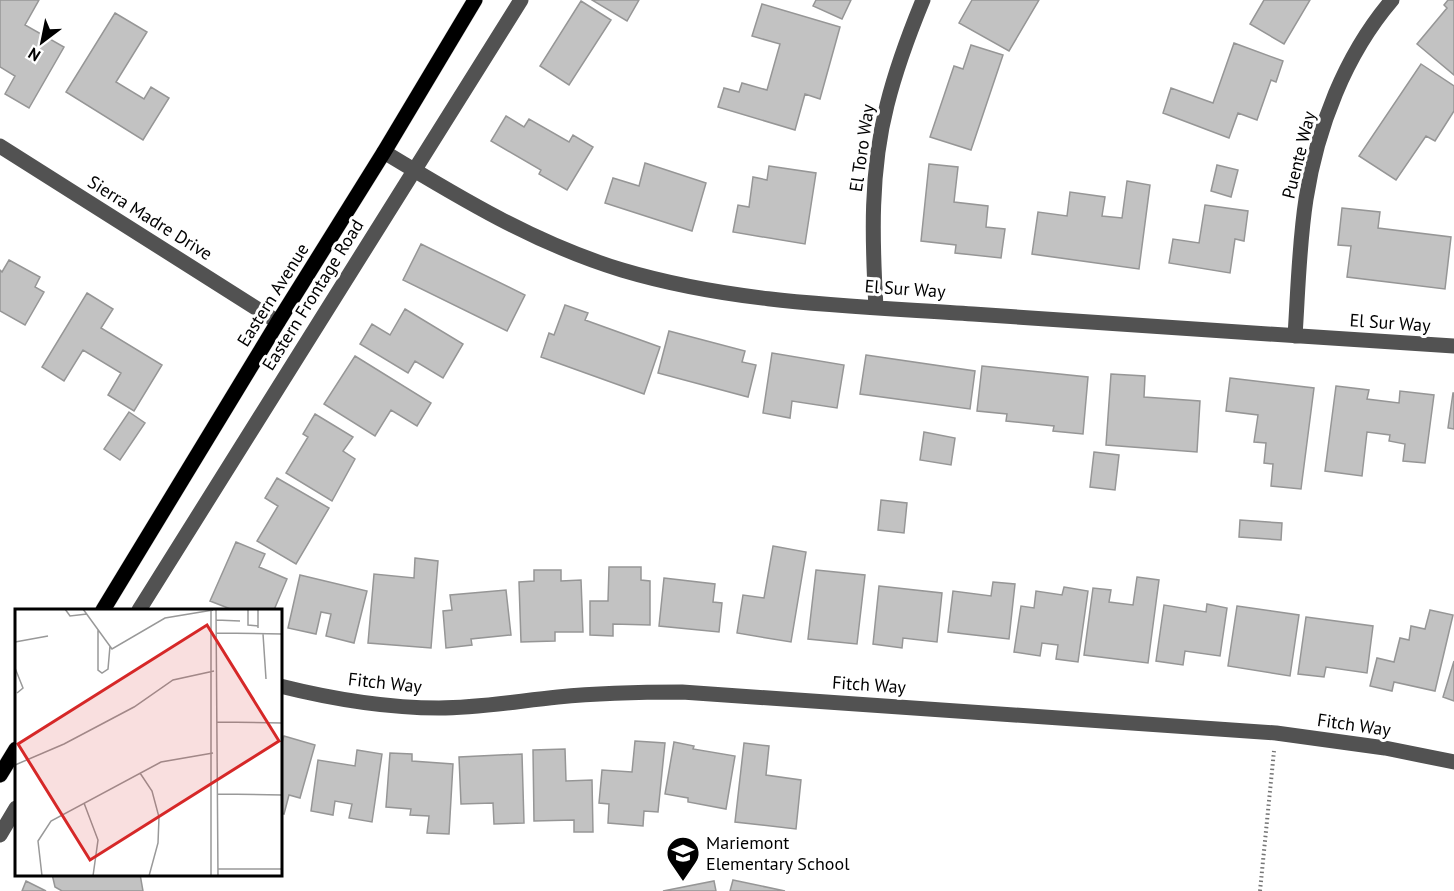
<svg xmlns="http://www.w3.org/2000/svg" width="1454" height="891" font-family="'PT Sans',sans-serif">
	<rect width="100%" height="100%" fill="#fff"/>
	<path fill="#c2c2c2" stroke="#969696" stroke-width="1.5" d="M0 0H39L25 25 64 47 29 108 5 94 15 76 0 67Z
		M592 0H639L627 21Z
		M816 0H851L842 19 813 6Z
		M972 0H1039L1009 51 959 23Z
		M1264 0H1310L1284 44 1250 24Z
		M1448 0H1454V75L1417 44 1447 8 1444 5Z
		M581 1 611 20 569 85 540 66Z
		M762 4 840 27 820 99 805 94 795 130 718 107 724 88 739 92 742 83 767 90 780 44 752 36Z
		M115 13 147 32 116 82 144 99 151 87 169 98 143 140 66 92Z
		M1234 43 1283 61 1276 82 1271 80 1257 120 1238 113 1229 138 1163 113 1171 88 1213 103Z
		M971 45 1003 55 971 150 930 137 954 66 963 69Z
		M1421 64 1454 86V111L1435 141 1426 136 1396 180 1359 156Z
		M506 116 524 127 529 119 569 142 573 135 593 147 567 190 539 174 541 170 491 141Z
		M645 163 706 183 692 231 605 203 613 178 639 186Z
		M929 164 958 167 954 202 988 206 986 227 1005 229 1001 258 955 253 956 245 921 241Z
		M1217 165 1238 170 1231 197 1211 191Z
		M769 166 816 173 805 244 733 232 738 205 749 207 753 177 767 180Z
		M1127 181 1150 185 1139 269 1032 254 1038 212 1067 216 1070 192 1105 197 1102 216 1122 218Z
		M1205 205 1248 211 1244 241 1235 239 1230 273 1169 263 1173 239 1199 243Z
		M1342 208 1380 212 1378 228 1451 237 1445 289 1347 277 1351 246 1338 245Z
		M421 244 525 295 507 331 403 280Z
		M9 260 40 277 35 287 44 292 25 325 0 311V270L2 272Z
		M87 293 113 309 101 328 162 365 134 411 108 395 121 373 83 350 64 381 42 367Z
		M565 305 588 313 585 320 660 347 644 394 541 357 549 333 554 335Z
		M405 309 463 344 443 378 415 361 408 373 360 344 372 324 390 335Z
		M669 331 745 351 742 362 756 365 748 397 658 373Z
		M772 353 844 365 837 408 792 401 790 418 763 413Z
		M866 355 975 371 970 409 860 394Z
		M355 356 431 403 417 426 391 410 375 436 324 404Z
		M982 366 1088 377 1083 434 1053 431 1054 426 1006 421 1007 414 977 411Z
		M1111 374 1145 376 1144 397 1200 401 1197 452 1106 445Z
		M1230 378 1314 388 1301 489 1271 486 1273 464 1264 463 1266 443 1254 442 1258 415 1226 411Z
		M1336 386 1369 390 1367 399 1399 403 1400 391 1434 395 1425 463 1403 461 1405 444 1389 441 1390 435 1367 432 1362 476 1325 471Z
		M1453 393H1454V429L1448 428Z
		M129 412 145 423 120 460 104 449Z
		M315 414 353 437 343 451 355 459 332 501 286 473 308 437 303 434Z
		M924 432 955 438 951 465 920 460Z
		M1094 452 1119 455 1115 490 1090 487Z
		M277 478 329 508 296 564 257 541 278 506 265 498Z
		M881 500 907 503 904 533 878 530Z
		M1240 520 1282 523 1281 540 1239 537Z
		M236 542 265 554 259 567 287 579 274 610H233L210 601Z
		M773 546 806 552 791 642 737 633 743 595 764 598Z
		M415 558 438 561 431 648 368 643 374 574 414 578Z
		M609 567H641V580L650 581V625L613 624V636L590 635V601H608Z
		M534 570H561V581L581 580 583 632H555V641L521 642 519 582 534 581Z
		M816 570 865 575 857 644 808 639Z
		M300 575 367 591 354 643 326 636 331 614 321 612 316 634 288 628Z
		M1137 577 1159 580 1148 663 1084 655 1093 588 1111 590 1109 602 1133 605Z
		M664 578 715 584 713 602 722 603 719 632 659 626Z
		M993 582 1015 584 1009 639 948 632 953 591 991 596Z
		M879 586 942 593 937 642 903 638 902 648 873 644Z
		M1064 587 1088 591 1078 662 1056 659 1058 645 1042 643 1040 656 1014 652 1021 606 1034 608 1036 591 1062 595Z
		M506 590 511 635 471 639 472 645 446 648 443 611 452 610 450 595Z
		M1207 604 1227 608 1220 656 1185 651 1183 665 1156 661 1164 605 1206 612Z
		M1237 606 1299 615 1290 676 1228 666Z
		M1430 610 1453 615 1435 691 1394 682 1392 691 1370 686 1377 658 1394 662 1400 638 1409 640 1411 626 1425 629Z
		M1306 617 1373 626 1367 673 1326 667 1324 677 1298 674Z
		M1454 661V701L1443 697Z
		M284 736 315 745 300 798 289 795 284 814 280 813V748Z
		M635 741 665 743 658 812 644 811 643 826 608 823 609 804 599 803 602 770 632 772Z
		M674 742 694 746 693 749 735 756 726 809 688 802V798L665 794Z
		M744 743 769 746 766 775 801 780 796 829 735 822Z
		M565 749 566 781 592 780 593 832H574V820L534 821 533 750Z
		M357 750 382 754 372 822 349 818 352 804 335 801 333 815 311 811 318 760 355 766Z
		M390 753 412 754V761L453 764 449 834 427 833 429 816 410 815 411 809 386 807Z
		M522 754 524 823 494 824 493 803 461 804 459 757Z
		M52 874H140L143 891H62L55 887Z
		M733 880 785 891H730Z
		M26 881 46 891H22Z
		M714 881 716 891H663Z"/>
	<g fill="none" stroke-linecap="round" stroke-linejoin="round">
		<defs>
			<path id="major" d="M103 610 278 322 384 152 475 0
				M0 775 16 749"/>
		</defs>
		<use href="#major" stroke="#dbdbdb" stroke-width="16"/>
		<path stroke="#747474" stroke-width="4" stroke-dasharray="1.5 3" stroke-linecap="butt" d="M1260 891 1274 751"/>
		<path stroke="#525252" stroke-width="15" d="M0 146 278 322
			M384 152C460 198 536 244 622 270 736 304 855 306 973 314 1133 325 1294 336 1454 346
			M876 307C872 239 870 171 887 105 896 69 909 34 923 0
			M1295 336C1298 291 1299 244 1306 199 1317 128 1345 55 1392 0
			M139 610 521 0
			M280 686C332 699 386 708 439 708 479 708 518 701 558 697 599 693 640 692 682 692L1276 733 1385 748 1454 762
			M0 835 16 808"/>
		<use href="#major" stroke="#000" stroke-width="15"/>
	</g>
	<defs>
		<symbol id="school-pin" viewBox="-11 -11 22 30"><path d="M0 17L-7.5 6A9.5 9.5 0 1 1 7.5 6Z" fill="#000" stroke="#fff"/><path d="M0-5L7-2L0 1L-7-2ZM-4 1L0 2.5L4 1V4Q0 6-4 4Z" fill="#fff"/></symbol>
	</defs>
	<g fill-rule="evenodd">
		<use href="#school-pin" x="664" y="834" width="38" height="52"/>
	</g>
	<g text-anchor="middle" stroke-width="6" stroke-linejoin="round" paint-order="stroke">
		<g font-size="18" fill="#000" stroke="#fff">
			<text transform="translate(862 148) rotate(-82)" y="6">El Toro Way</text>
			<text transform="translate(1299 155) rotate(-76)" y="6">Puente Way</text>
			<text transform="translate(150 218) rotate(32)" y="6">Sierra Madre Drive</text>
			<text transform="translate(905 289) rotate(4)" y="6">El Sur Way</text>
			<text transform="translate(273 295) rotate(-58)" y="6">Eastern Avenue</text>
			<text transform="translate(313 295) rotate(-58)" y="6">Eastern Frontage Road</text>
			<text transform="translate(1390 323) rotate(4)" y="6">El Sur Way</text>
			<text transform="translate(385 683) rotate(6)" y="6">Fitch Way</text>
			<text transform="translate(869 685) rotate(4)" y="6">Fitch Way</text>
			<text transform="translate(1354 725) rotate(8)" y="6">Fitch Way</text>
		</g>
		<g font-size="18" fill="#000" stroke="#fff" text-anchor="start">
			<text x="706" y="849">Mariemont<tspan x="706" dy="21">Elementary School</tspan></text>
		</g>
	</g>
	<g transform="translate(15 609)">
		<rect width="267" height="267" fill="#fff"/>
		<path fill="none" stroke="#999" stroke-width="1.5" d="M50 0 55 7 72 5M68 0 97 40 150 9 198 1M201 0 203 267M233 0V16L243 17M201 11 225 12M243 19V0M83 21V61L87 64 93 60 95 37M201 24 267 25M248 25 251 70M0 33 33 27M0 59 8 79 2 84M202 113 267 114M0 156 49 135 119 98 158 71 199 62M125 164 137 182 144 208 143 234 134 267M203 185 267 186M69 194 83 231 78 267M203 260H267M27 267 23 232 36 212 146 153 198 144M196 267V0"/>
		<path fill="#d62828" fill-opacity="0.15" stroke="#d62828" stroke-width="3" d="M192 16 264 132 75 251 3 135Z"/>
		<rect width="267" height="267" fill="none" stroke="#000" stroke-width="3"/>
	</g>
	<g transform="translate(42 42) rotate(212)" stroke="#ffffff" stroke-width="4.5" paint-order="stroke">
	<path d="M0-4.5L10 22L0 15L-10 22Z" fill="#000000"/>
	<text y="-9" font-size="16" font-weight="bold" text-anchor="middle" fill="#000000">N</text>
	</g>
</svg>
